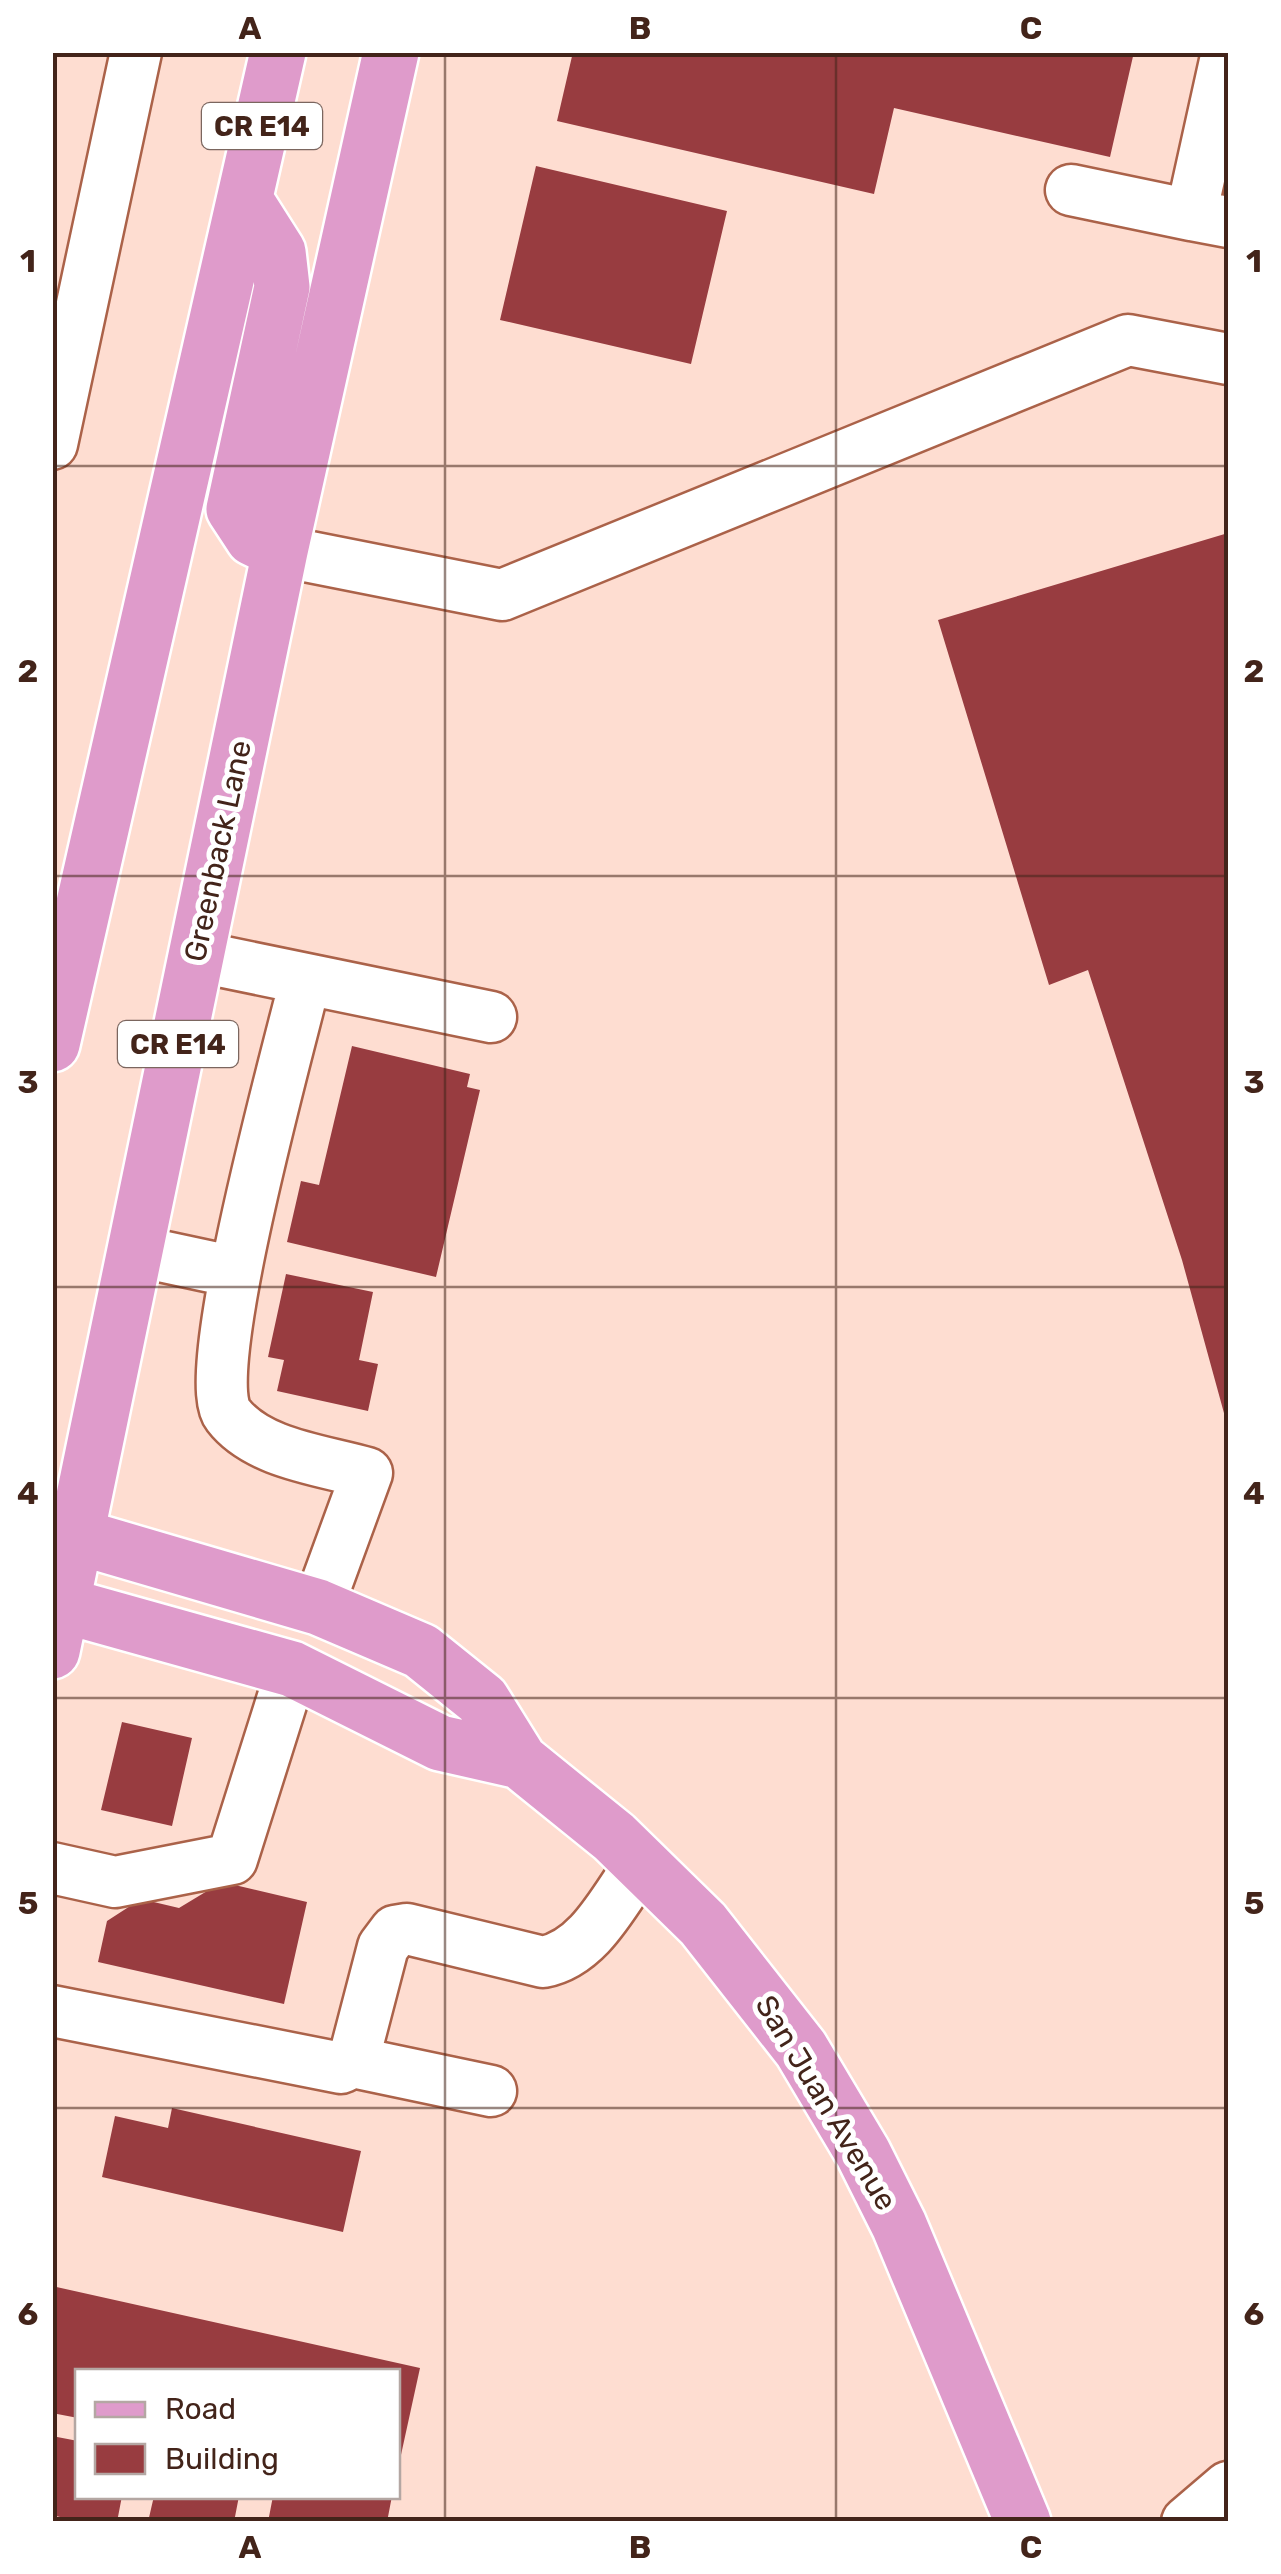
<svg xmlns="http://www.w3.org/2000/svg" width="1281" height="2574" font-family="Rubik,sans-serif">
	<rect width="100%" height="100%" fill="#feddd1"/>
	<path fill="#983c40" d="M573 52H1134L1110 157 894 108 874 194 557 121Z
		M536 166 727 211 691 364 500 320Z
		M1228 533V1424H1227L1182 1260 1088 970 1049 985 938 620Z
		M352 1046 470 1074 467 1087 480 1090 436 1277 287 1242 301 1181 319 1185Z
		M286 1274 373 1292 359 1360 378 1364 368 1411 277 1391 284 1360 268 1357Z
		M122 1722 192 1738 172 1826 101 1810Z
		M222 1882 307 1902 284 2004 98 1962 107 1921 141 1899 179 1908Z
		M172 2108 361 2151 343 2232 102 2177 115 2116 168 2128Z
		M52 2286 420 2368 399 2464 398 2372H78V2418L52 2413Z
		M52 2436 78 2441V2496H122L117 2522H80L52 2515Z
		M154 2496H239L234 2522H148Z
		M273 2496H392L387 2522H268Z"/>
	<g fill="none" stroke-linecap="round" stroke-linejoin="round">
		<defs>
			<path id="minor" d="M1227 52 1191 215 1228 222
				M1071 190 1191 215
				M52 444 136 52
				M280 551 502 595 1128 340 1228 359
				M195 956 491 1017
				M305 981C290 1044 197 1376 228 1415 258 1454 322 1460 367 1473L318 1607
				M137 1251 235 1272
				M52 1868 115 1882 232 1859 292 1669
				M52 2011 341 2068 353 2062 383 1947 395 1931 407 1929 543 1962C590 1953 614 1900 641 1863
				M353 2062 491 2091
				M1187 2522 1228 2487"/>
			<path id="major" d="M245 200 278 252 282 287 234 509 253 538 280 551
				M52 1044 278 52
				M52 1529 318 1607 421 1651 482 1700 520 1761 614 1837 703 1924 801 2049 863 2153 899 2225 1023 2522
				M52 1602 292 1669 440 1743 520 1761
				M52 1651 280 551 391 52"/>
		</defs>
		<use href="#minor" stroke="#ab6249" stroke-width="55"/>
		<use href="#major" stroke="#fff" stroke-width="60"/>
		<use href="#minor" stroke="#fff" stroke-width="50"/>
		<use href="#major" stroke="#df9bcb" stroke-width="55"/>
	</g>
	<path fill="none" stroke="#43241a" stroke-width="2.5" stroke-opacity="0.55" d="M445 52V2522M836 52V2522M52 466H1228M52 876H1228M52 1287H1228M52 1698H1228M52 2108H1228"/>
	<g text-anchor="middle" stroke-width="10" stroke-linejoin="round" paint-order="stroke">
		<g fill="#fff" stroke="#7b665f" stroke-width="2.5">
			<rect x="202" y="103" width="120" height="46" rx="8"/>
			<rect x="118" y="1021" width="120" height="46" rx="8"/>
		</g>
		<g font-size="28" font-weight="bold" fill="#43241a">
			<text x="262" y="136">CR E14</text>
			<text x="178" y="1054">CR E14</text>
		</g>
		<g font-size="30" fill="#43241a" stroke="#fff">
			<text transform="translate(218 851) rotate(-78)" y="10">Greenback Lane</text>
			<text transform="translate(826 2103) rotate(59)" y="10">San Juan Avenue</text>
		</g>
	</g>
	<rect width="1281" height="2574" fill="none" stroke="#ffffff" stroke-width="110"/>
	<rect x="75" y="2369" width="325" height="130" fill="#ffffff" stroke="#b4a7a3" stroke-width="2.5"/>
	<rect x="95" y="2402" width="50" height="15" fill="#df9bcb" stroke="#b4a7a3" stroke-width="2.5"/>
	<text x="165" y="2419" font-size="30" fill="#43241a">Road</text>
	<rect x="95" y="2444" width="50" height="30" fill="#983c40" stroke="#b4a7a3" stroke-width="2.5"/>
	<text x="165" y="2469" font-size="30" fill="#43241a">Building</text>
	<rect x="55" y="55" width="1171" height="2464" fill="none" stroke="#43241a" stroke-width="4"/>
	<g font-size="32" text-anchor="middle" font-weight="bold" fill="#43241a">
		<text x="250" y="39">A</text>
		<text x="640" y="39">B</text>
		<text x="1031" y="39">C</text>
		<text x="28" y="272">1</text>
		<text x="1254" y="272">1</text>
		<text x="28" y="682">2</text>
		<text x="1254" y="682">2</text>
		<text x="28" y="1093">3</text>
		<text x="1254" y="1093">3</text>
		<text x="28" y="1504">4</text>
		<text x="1254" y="1504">4</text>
		<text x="28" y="1914">5</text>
		<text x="1254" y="1914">5</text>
		<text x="28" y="2325">6</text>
		<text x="1254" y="2325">6</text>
		<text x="250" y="2558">A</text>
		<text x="640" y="2558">B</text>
		<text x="1031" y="2558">C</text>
	</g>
</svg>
